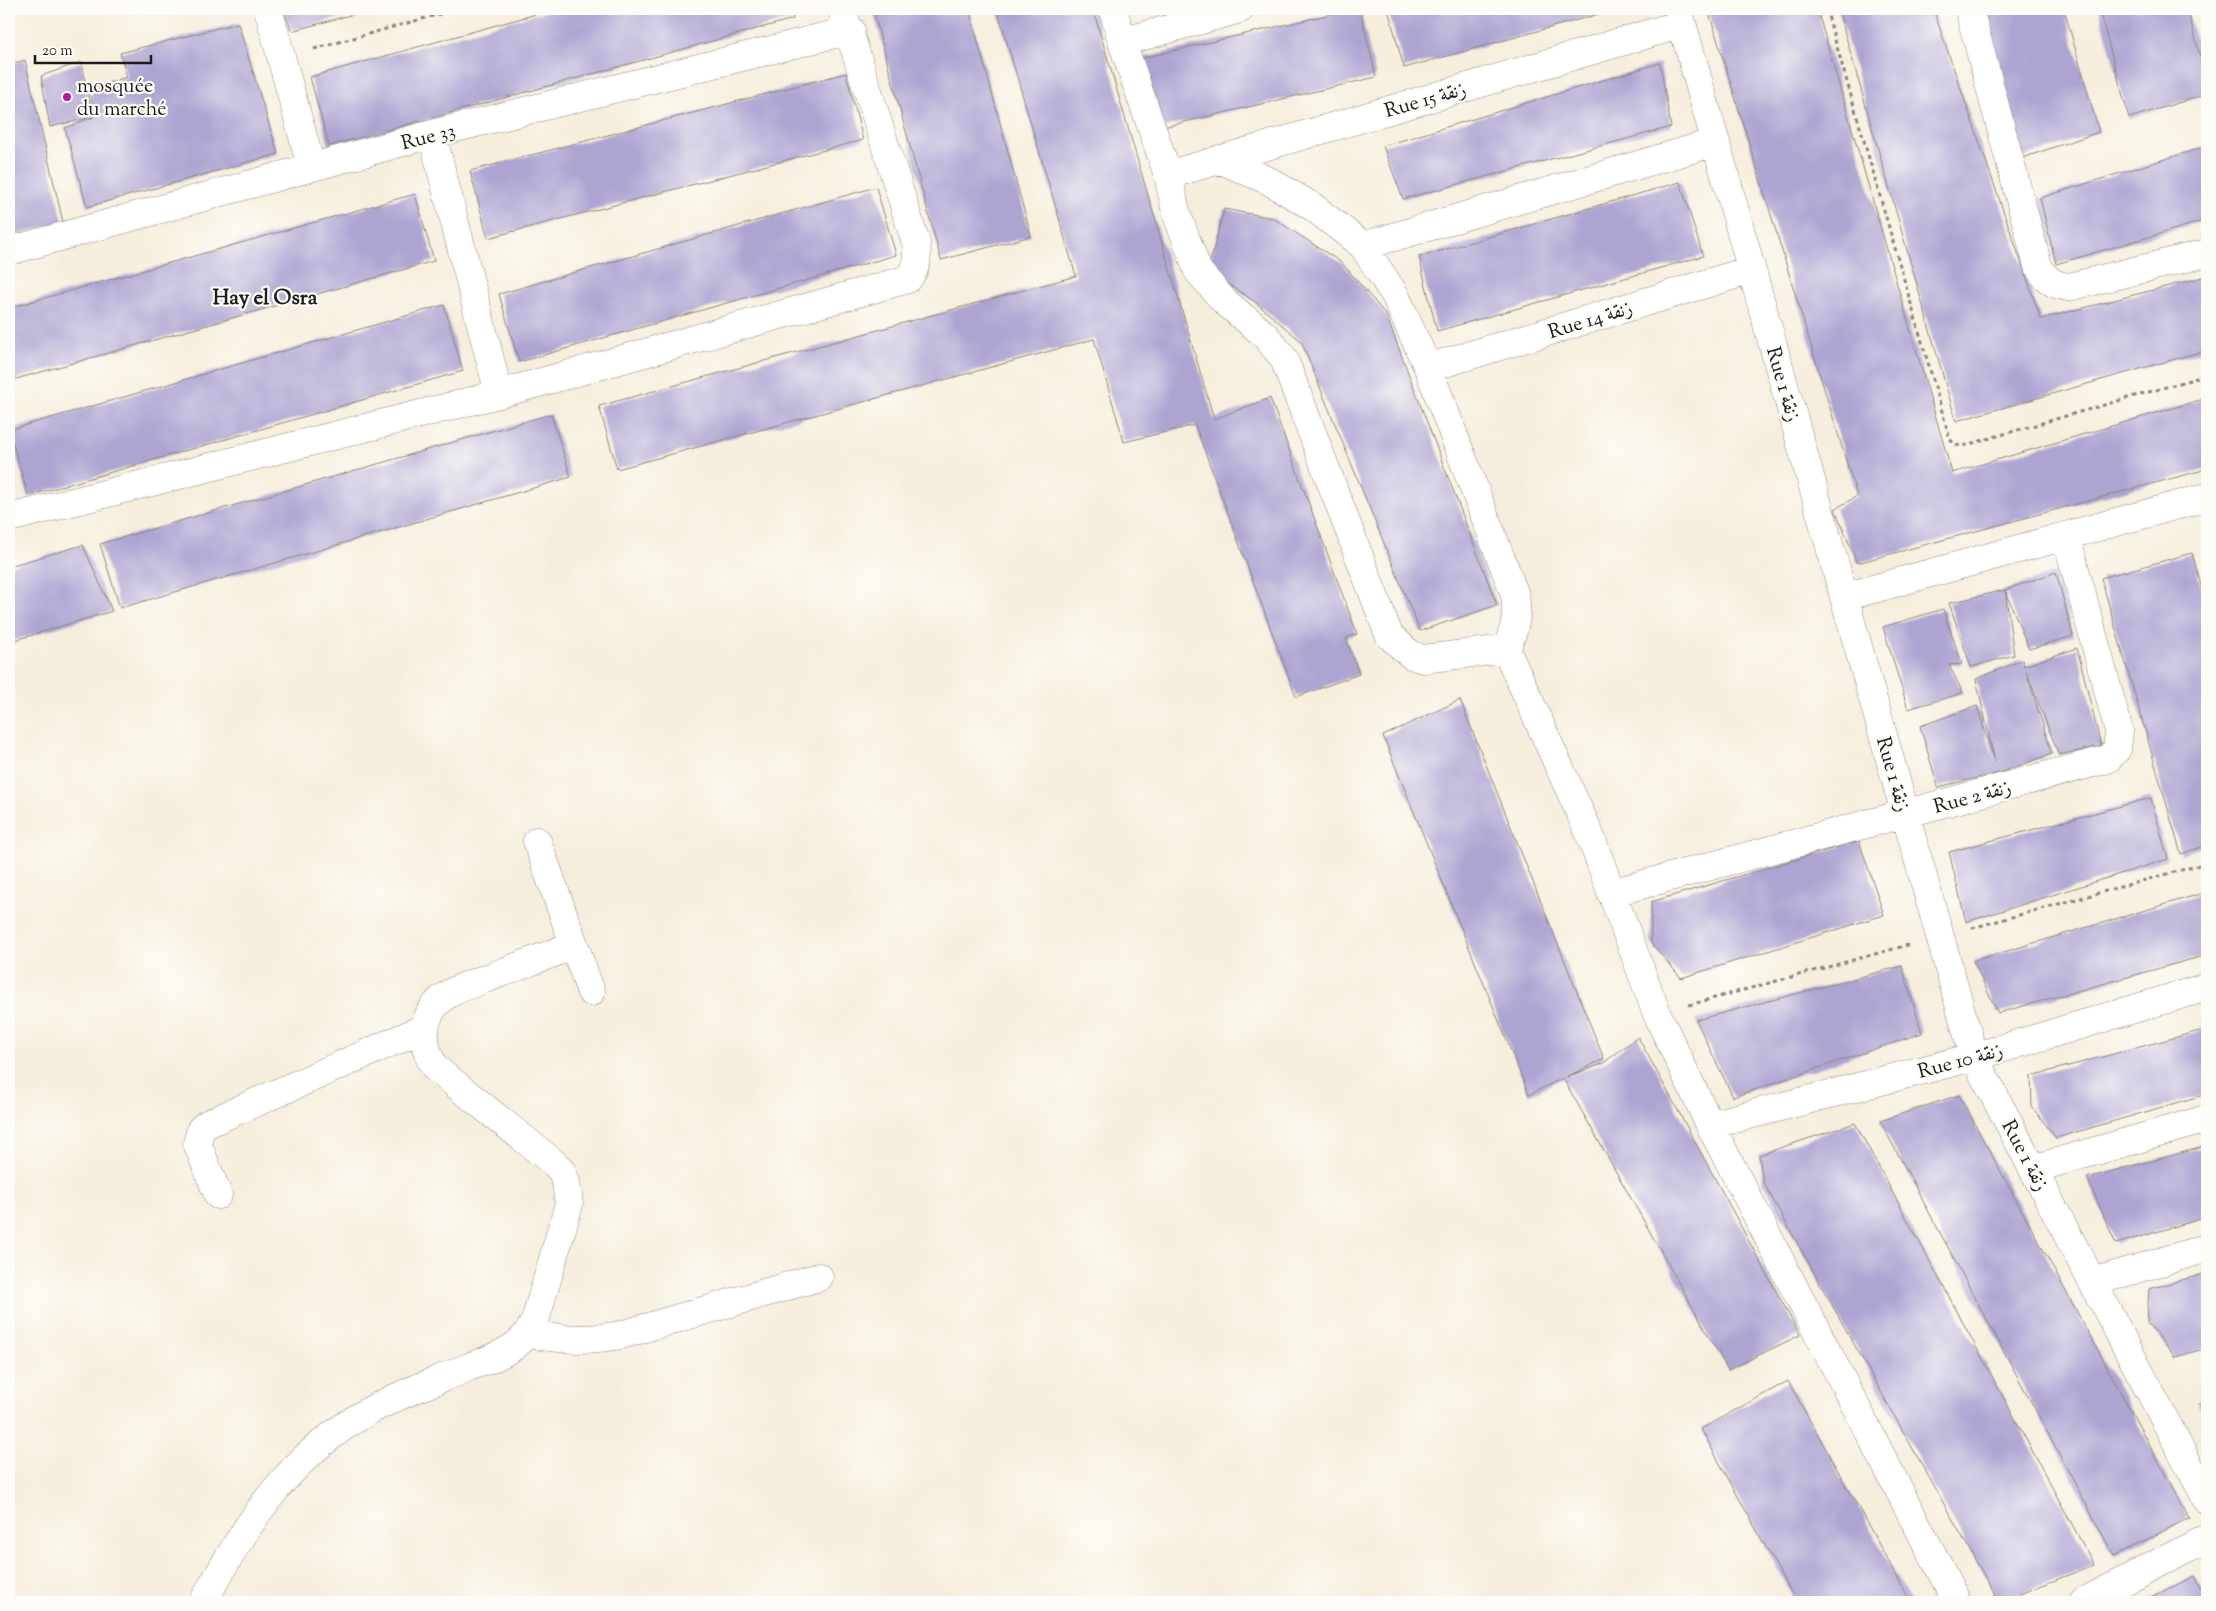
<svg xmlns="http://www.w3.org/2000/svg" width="2216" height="1611" font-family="'Sorts Mill Goudy',Amiri,serif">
	<rect width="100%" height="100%" fill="#fdfcf7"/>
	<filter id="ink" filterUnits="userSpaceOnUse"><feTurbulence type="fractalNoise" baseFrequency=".02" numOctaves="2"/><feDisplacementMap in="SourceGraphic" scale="10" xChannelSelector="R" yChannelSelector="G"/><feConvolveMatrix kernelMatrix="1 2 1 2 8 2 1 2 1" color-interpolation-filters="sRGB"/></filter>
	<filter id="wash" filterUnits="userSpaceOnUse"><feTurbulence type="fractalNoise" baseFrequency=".0096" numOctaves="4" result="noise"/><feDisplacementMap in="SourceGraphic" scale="20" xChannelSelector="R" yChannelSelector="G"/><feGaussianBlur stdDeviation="1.12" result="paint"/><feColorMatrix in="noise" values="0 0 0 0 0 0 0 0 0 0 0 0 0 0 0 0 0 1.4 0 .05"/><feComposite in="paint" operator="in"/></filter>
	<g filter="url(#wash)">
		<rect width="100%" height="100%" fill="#f6eedc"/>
		<g id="blocks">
			<path fill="#ada4d2" d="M283 9H372L292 31Z
				M554 9H791L793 19 329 146 310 77Z
				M878 9H969L1031 236 941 260 873 10Z
				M997 9H1093L1214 419 1270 398 1357 634 1346 638 1359 674 1296 697 1195 425 1124 442 1094 339 617 469 599 406 1076 276Z
				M1353 9H1360L1376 77 1159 128 1142 58Z
				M1388 9H1617L1404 68Z
				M1708 9H1817L1952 473 2207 398V469L1857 563 1835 509 1857 496Z
				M1838 9H1933L2041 319 2207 276V350L1956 421Z
				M1975 9H2064L2099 132 2022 158Z
				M2099 9H2187L2207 80V94L2129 118Z
				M238 23 278 154 87 207 65 128 93 117 50 127 41 76 81 62 93 117 91 88 127 77 120 53Z
				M25 60 63 222 9 237V65Z
				M1660 63 1671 127 1403 199 1383 146Z
				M846 73 863 140 488 238 470 171Z
				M2207 146V220L2056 264 2040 198Z
				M1680 182 1703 256 1437 331 1419 257Z
				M876 187 896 255 519 362 499 294Z
				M415 194 434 261 9 381V308Z
				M1224 209 1273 218 1342 263 1386 315 1497 605 1420 631 1301 341 1255 302 1208 270Z
				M444 305 463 371 28 496 9 430Z
				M551 414 571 477 120 608 100 544Z
				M83 545 112 611 9 642V566Z
				M2192 553 2207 607V845L2181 854 2101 578Z
				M2056 572 2073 636 2029 649 2005 590 2014 655 1971 667 1949 603 2005 590Z
				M1943 609 1962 664 1949 665 1963 693 1908 709 1883 627Z
				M2077 648 2101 746 2059 755 2026 671 2052 754 1998 773 1938 787 1920 726 1977 706 1995 762 1976 679 2022 660 2024 666Z
				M1460 700 1604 1059 1566 1077 1602 1064 1638 1037 1800 1335 1728 1370 1563 1078 1529 1095 1383 736Z
				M2151 798 2168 859 1966 922 1949 852Z
				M1859 841 1884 915 1681 978 1651 943V902Z
				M2207 892V955L1998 1013 1973 961Z
				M1902 966 1922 1033 1733 1097 1696 1020Z
				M2207 1029V1094L2056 1138 2032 1107 2031 1076Z
				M1959 1095 2189 1518 2114 1556 1880 1121Z
				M1855 1123 2094 1565 1999 1602 1763 1182 1759 1155Z
				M2207 1146V1217L2116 1244 2087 1178Z
				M2207 1273V1348L2175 1357 2147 1323 2149 1289Z
				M1788 1381 1911 1602H1796L1701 1429Z
				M2207 1401V1420L2198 1404Z
				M2194 1576 2207 1597V1602H2143Z"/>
		</g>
	</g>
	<g filter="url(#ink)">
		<use href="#blocks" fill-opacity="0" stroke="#89857c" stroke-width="1"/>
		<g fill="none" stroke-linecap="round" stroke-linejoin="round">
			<defs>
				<path id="minor" d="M268 9 311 166
					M1113 9 1122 42 1168 175 1176 212 1198 271 1225 302 1265 335 1284 359 1389 635 1411 655 1423 659 1506 649 1590 835 1657 1014 1710 1125 1957 1602
					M1678 9 1974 1057 2207 1500
					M1969 9 2038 266C2046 280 2053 285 2069 287L2207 253
					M1122 42 1240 9
					M432 134 499 394
					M1219 159 1269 181 1313 207 1363 246 1395 295 1428 368 1515 595C1518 618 1515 629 1506 649
					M1168 175 1682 24
					M1363 246 1716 142
					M9 251 432 134 851 30
					M1428 368 1751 270
					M9 518 499 394 908 279C917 267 918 258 916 243L842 9
					M1844 597 2207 497
					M537 841 591 992
					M1611 893 2108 759 2117 749 2119 731 2066 536
					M1710 1125 1974 1057 2207 987
					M2033 1169 2207 1119
					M218 1195 197 1143 201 1129 207 1124 424 1028
					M2093 1282 2207 1248
					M528 1334C560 1340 589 1341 621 1335L819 1277
					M203 1602C246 1524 288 1456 369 1411 401 1393 436 1381 469 1367 485 1361 503 1355 517 1344 525 1338 530 1330 535 1321L569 1204 566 1182 562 1172 554 1163 435 1068C418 1040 421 1009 452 992 466 985 483 980 498 974 524 964 549 955 574 945
					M2083 1602 2207 1538"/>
			</defs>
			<use href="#minor" stroke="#89857c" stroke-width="29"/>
			<path stroke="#89857c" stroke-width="3" stroke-dasharray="4 4" stroke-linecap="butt" d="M1826 9 1950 439 1955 445 1963 446 2207 375
				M314 49 458 9
				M1972 928 2207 863
				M1689 1005 1908 945"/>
			<use href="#minor" stroke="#fff" stroke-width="28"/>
		</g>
	</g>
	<circle fill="#b5179e" stroke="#fdfcf7" stroke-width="2" cx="67" cy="97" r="5"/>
	<g text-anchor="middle" stroke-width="4.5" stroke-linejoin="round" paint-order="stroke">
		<g font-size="20" fill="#1c1c1c" stroke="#fdfcf7" text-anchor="start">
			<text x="77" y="92">mosquée<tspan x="77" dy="23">du marché</tspan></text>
		</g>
		<g font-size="20" fill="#1c1c1c" stroke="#fdfcf7">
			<text transform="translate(1425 99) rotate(-16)" y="7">Rue 15 زنقة</text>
			<text transform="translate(428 136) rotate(-14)" y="7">Rue 33</text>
			<text transform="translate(1590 319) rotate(-17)" y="7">Rue 14 زنقة</text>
			<text transform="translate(1784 384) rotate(74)" y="7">Rue 1 زنقة</text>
			<text transform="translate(1894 774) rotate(74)" y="7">Rue 1 زنقة</text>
			<text transform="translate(1972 796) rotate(-15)" y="7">Rue 2 زنقة</text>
			<text transform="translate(1960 1060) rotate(-15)" y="7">Rue 10 زنقة</text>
			<text transform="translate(2026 1155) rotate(62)" y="7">Rue 1 زنقة</text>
		</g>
		<g font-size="21" font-weight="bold" fill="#1c1c1c" stroke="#fdfcf7">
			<text x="265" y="304">Hay el Osra</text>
		</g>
	</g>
	<rect width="2216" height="1611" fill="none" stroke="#fdfcf7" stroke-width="30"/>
	<path d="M35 55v8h116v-8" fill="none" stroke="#1c1c1c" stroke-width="2.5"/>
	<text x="42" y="55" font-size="15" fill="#1c1c1c" stroke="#fdfcf7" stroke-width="4" paint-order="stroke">20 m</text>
</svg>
